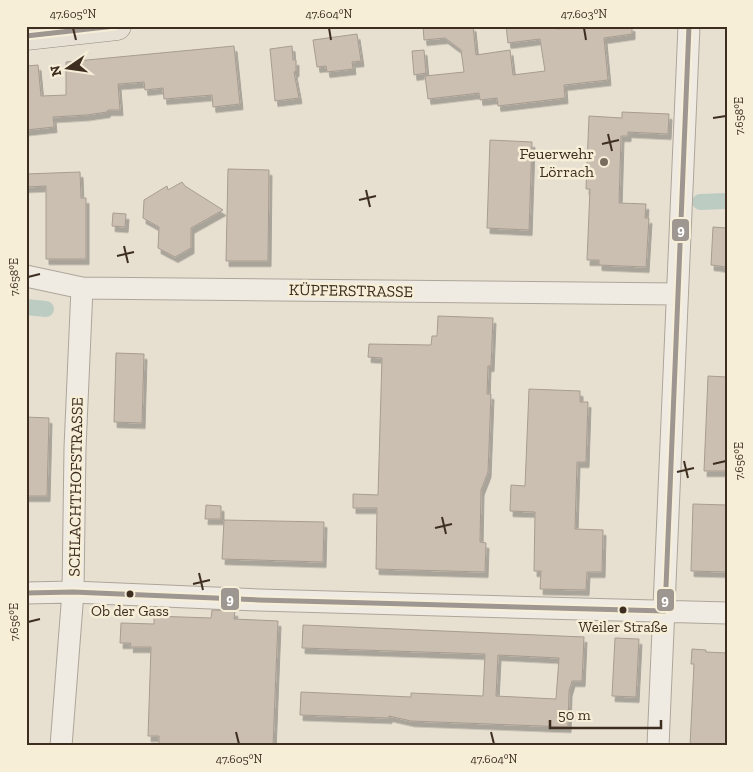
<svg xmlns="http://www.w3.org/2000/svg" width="753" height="772" font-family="'Zilla Slab',serif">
	<defs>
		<filter id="shadow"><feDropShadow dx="3" dy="5.5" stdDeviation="0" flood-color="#0004"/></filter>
	</defs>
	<rect width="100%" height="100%" fill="#e7e0d1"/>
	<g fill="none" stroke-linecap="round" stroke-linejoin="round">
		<path stroke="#bcccc2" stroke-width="16" d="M700 202 727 201
			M26 307 46 309"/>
	</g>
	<path fill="#cbbfb2" stroke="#a89c90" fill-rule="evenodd" filter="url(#shadow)" d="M423 26H473L476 55 510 50 513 75 545 71 540 39 508 43 506 26H557V29L583 26H632V34L604 38 608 80 564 85 565 98 498 106 497 98 480 100 479 93 428 99 425 76 464 72 461 50 445 38 424 40Z
		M357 34 361 61 352 62 353 69 327 72 326 66 317 67 313 40Z
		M234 46 240 104 213 107 212 95 164 99 163 88 145 90 144 82 118 84 120 110H108L107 112 86 115 53 117 54 127 26 130V66L38 65 41 96 66 95V62Z
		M292 46 293 60H296V71L294 72 299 98 275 101 270 49Z
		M424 50 426 73 414 75 412 51Z
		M622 112 669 114 668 134 628 132V136H621L619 203 646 204 645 218H649L646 267 599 265V260H587L590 189H586L589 116 622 118Z
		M490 140 532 142 529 230 487 228Z
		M228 169 269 170 268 261H226Z
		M80 172 81 198H86V259H46V186L26 187V174Z
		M182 182 185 186 223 210 191 228V248L175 257 158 248 159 227 143 218 144 200 167 186 168 190Z
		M113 213 126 214 125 227 112 226Z
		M713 227 727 228V267L711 265Z
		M438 316 493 318 491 366H488L487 394H491L488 472 481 490 480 542 486 543 485 572 376 569 377 508H353V494L378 495 382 358 368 357 369 344 431 345 432 336H437Z
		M116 353 144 354 142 423 114 422Z
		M708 376 727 377V471H704Z
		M529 389 580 391V402H588L586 462H577L575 529 603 530 602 572H587L586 590 540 589 541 571H534L535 512 510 511 511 485 525 486Z
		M26 417 49 418 47 496H26Z
		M693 504 727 505V572L691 571Z
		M206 505 221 506V519H205Z
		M224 520 324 522 323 562 222 559Z
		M212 610 235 611 234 619 278 621 273 746H159V736H148L151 647H130L131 643H120L121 623 154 624V616L211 618Z
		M303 625 584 637 582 681H572L569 691 568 727 411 721 389 716V718L300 715 301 692 411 697V693L483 696 485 654 302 648ZM498 655 559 658 556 699 496 696Z
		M615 638 639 639 636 697 612 696Z
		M692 649 706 650V652L727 653V746H690L694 664H691Z"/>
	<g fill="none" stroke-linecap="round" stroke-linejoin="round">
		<defs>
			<path id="minor" d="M26 276 82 288 677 294
				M26 593 73 592 259 600 727 613
				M61 746 73 592 75 448 82 288
				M658 746 689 26"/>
			<path id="major" d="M26 36 117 26"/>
		</defs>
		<use href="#minor" stroke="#ada599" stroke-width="23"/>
		<use href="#major" stroke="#928b80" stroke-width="29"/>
		<use href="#minor" stroke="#efebe3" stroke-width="21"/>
		<use href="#major" stroke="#e6e1d4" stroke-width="28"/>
		<defs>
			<path id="bus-1" d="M26 36 115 26
				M26 593 73 592 259 600 665 611 689 26"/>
		</defs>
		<use href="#bus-1" stroke="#f7eed8" stroke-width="9"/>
		<use href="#bus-1" stroke="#9e9690" stroke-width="5"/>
	</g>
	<path fill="none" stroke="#3d2e20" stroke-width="2" d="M73 28 76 40M329 28 331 40M584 28 586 40M713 118 726 116M608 134 612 151M602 144 619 140M366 190 370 207M359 200 376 196M124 246 128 263M117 256 134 252M28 277 40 274M684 461 688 478M713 464 726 461M677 472 694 468M442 517 446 534M435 528 452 524M199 573 203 590M193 584 210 580M28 622 40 619M236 732 239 744M491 732 494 744"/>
	<circle fill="#786c5e" stroke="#f7eed8" stroke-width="2" cx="604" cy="162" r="5"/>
	<g fill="#3d2e20" stroke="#f7eed8" stroke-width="2">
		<circle cx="130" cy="594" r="4.5"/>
		<circle cx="623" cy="610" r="4.5"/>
	</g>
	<g text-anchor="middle" stroke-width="5" stroke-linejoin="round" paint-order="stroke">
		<g font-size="15" fill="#3d2e20" stroke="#f7eed8">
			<text x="130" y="616">Ob der Gass</text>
			<text x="623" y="632">Weiler Straße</text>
		</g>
		<g font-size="16" fill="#3d2e20" stroke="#f7eed8" text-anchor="end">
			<text x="594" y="159">Feuerwehr<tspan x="594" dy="18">Lörrach</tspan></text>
		</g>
		<g font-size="16" fill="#3d2e20" stroke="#f7eed8">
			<text transform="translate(351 290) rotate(1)" y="6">KÜPFERSTRASSE</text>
			<text transform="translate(75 487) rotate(-89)" y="6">SCHLACHTHOFSTRASSE</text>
		</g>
	</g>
	<g stroke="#f7eed8" stroke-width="2">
		<rect x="671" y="218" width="19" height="24" rx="5" fill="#9e9690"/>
		<rect x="220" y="587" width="20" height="24" rx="5" fill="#9e9690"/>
		<rect x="656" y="588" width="19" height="24" rx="5" fill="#9e9690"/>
	</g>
	<g font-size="14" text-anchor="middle" font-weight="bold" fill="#fff">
		<text x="681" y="235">9</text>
		<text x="230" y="604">9</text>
		<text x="665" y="605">9</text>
	</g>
	<rect width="753" height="772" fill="none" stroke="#f7eed8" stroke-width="55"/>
	<g transform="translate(68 68) rotate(257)" stroke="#f7eed8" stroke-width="4" paint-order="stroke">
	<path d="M0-4L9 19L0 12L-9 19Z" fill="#3d2e20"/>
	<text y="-8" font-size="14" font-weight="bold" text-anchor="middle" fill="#3d2e20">N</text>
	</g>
	<path d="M550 720v8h111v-8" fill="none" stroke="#3d2e20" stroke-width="2.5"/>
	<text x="558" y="720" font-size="15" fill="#3d2e20" stroke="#f7eed8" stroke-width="4" paint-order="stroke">50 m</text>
	<rect x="28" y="28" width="698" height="716" fill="none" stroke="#3d2e20" stroke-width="2"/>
	<g font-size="12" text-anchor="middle" fill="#3d2e20">
		<text x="73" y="18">47.605°N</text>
		<text x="329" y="18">47.604°N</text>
		<text x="584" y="18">47.603°N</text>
		<text transform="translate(739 116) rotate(-90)" y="4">7.658°E</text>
		<text transform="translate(14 277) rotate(-90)" y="4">7.658°E</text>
		<text transform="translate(739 461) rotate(-90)" y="4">7.656°E</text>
		<text transform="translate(14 622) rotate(-90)" y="4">7.656°E</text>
		<text x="239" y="763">47.605°N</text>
		<text x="494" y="763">47.604°N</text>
	</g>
</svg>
